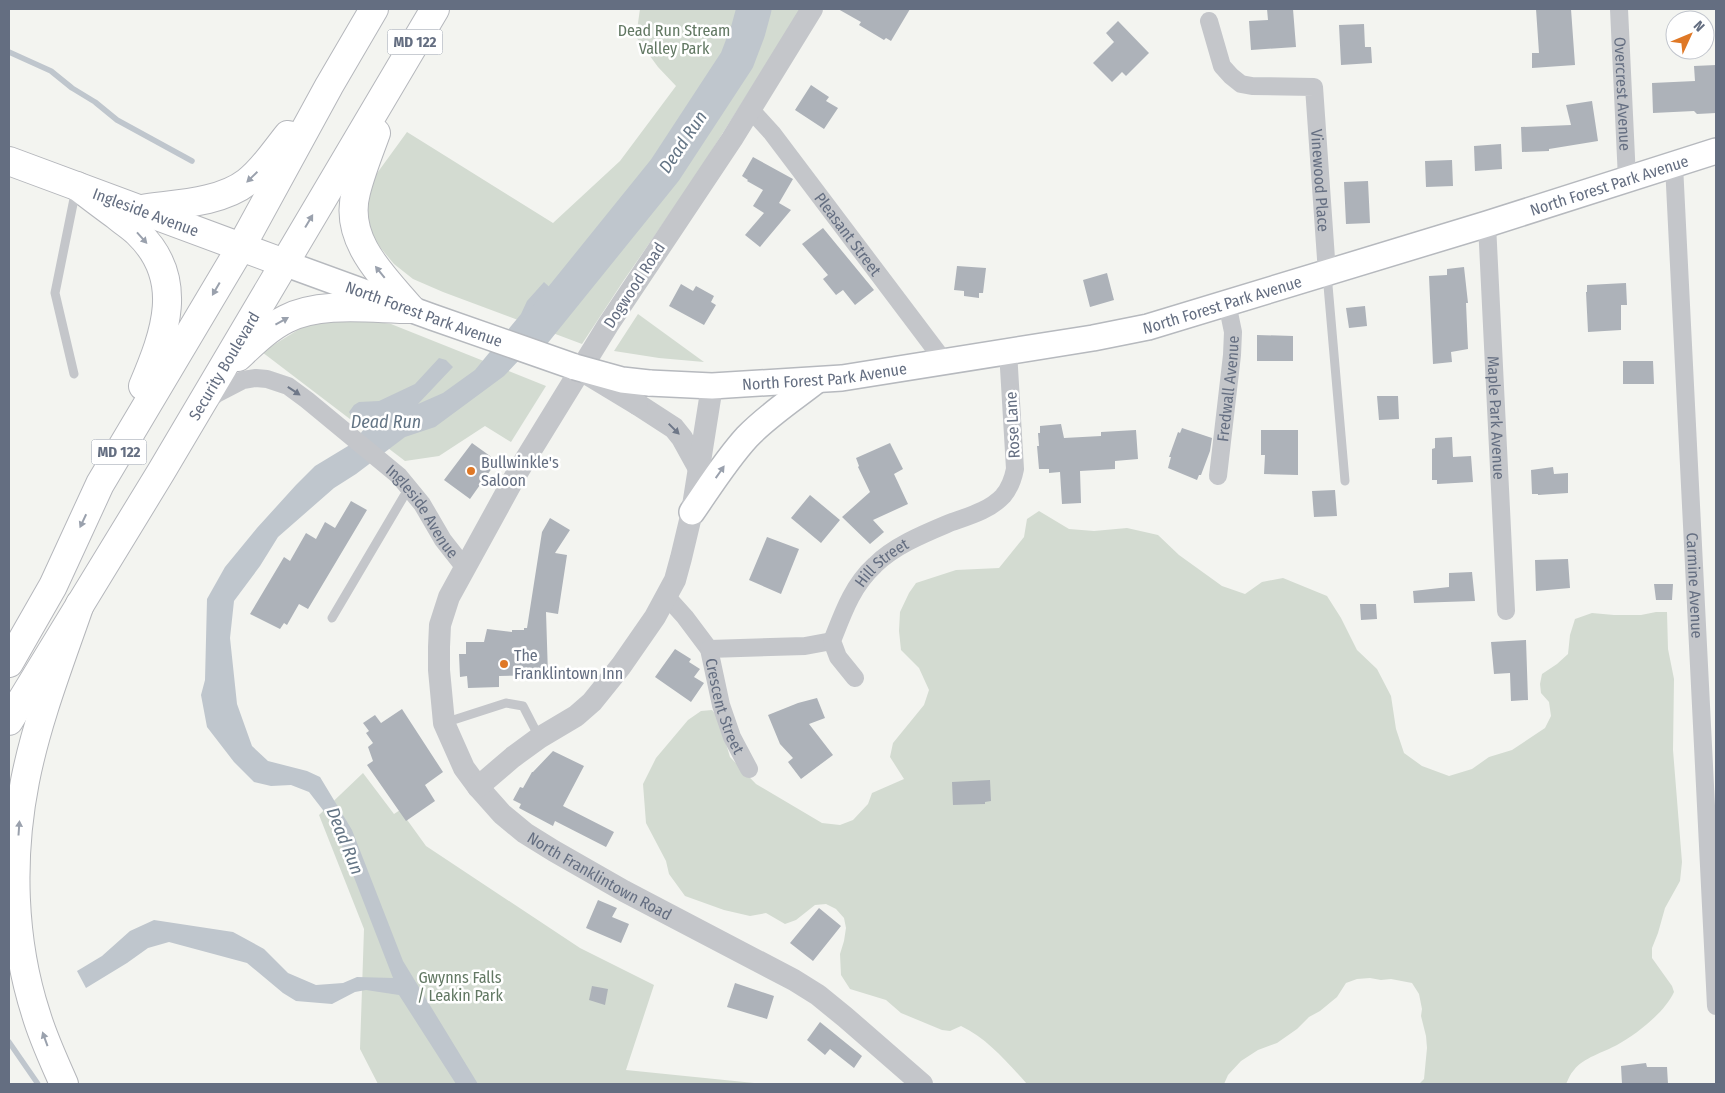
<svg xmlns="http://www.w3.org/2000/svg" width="1725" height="1093" font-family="'Fira Sans Condensed',sans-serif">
	<rect width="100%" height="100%" fill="#f3f4f0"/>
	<path fill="#d3dbd1" d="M640 9H801L695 177 624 280 582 344 443 292 413 279 394 264 379 246 371 234 366 218 367 187 407 132 553 223 620 161 676 86 658 67 636 37Z
		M638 314 704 362 659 358 614 351Z
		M341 316 391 324 546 386 511 442 485 426 439 456 405 461 262 352 306 325Z
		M1039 511 1069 529 1094 531 1127 528 1158 535 1179 555 1222 586 1245 594 1262 582 1283 578 1327 596 1341 618 1357 650 1377 669 1391 696 1396 729 1404 753 1422 766 1449 776 1472 769 1489 757 1512 750 1545 728 1551 716 1549 702 1541 693 1540 684 1542 674 1557 664 1568 654 1570 635 1575 619 1592 613 1614 615H1641L1656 612H1667L1668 649 1674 679 1673 750 1682 862 1680 881 1665 908 1658 933 1652 948V958L1672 986 1674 992C1665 1012 1637 1034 1617 1045 1604 1052 1583 1058 1574 1070 1570 1074 1568 1080 1566 1084H1419L1424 1079 1427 1048 1426 1036 1421 1016 1422 1009 1419 994 1412 983 1391 979 1381 980 1370 978 1357 979 1346 983 1337 997 1320 1011 1309 1017 1297 1029 1277 1043 1258 1050 1241 1061 1228 1075 1224 1084H1027C1007 1062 988 1039 961 1026L950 1031 942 1030 901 1013 886 1000 850 989 841 975 840 954 844 941 846 928 844 918 836 909 826 904 815 905 796 920 785 924 766 913 750 916 724 910 685 896 669 874 666 861 646 823 643 784 656 758 688 720 701 711 712 710 718 717 730 757 756 784 822 823 840 825 853 820 868 804 872 793 904 779 890 757 893 743 924 705 929 690 919 668 901 650 899 631 900 612 909 593 916 583 956 570 999 568 1024 537 1027 519Z
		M363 773 394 814 400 810 426 846 580 948 654 985 626 1070 764 1084H378L360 1049 364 929 319 815Z"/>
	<path fill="#bfc6cd" d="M544 282 570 306 504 376 435 427 405 437 356 474 334 488 278 537 260 566 234 601 230 638 237 704 252 746 268 761 307 771 320 777 352 830 403 961 478 1084H456L399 995 366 990 355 992 332 1004 296 1001 283 993 247 963 169 942 148 948 127 963 86 988 77 971 102 956 130 931 154 920 233 932 264 949 288 973 316 985 343 983 357 977 393 978 333 823 309 792 291 785 271 786 254 782 234 762 207 727 201 695 205 680 207 599 225 567 257 528 296 485 315 466 353 443 364 429 353 419 349 412 354 405 359 402 379 401 415 384 439 358 446 360 453 367 418 404 443 393 475 370 521 314 527 301Z"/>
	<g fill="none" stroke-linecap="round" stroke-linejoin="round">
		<path stroke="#bfc6cd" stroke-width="5.5" d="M9 52 51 71 72 88 95 102 117 120 192 161
			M9 1042 38 1084"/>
		<path stroke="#bfc6cd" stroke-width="35" d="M531 336 665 170 737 60 748 31 754 9"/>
	</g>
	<path fill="#adb2b9" d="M838 9H910L891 41 886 38 884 40 859 25 861 22Z
		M1267 9H1293L1296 47 1251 50 1249 21 1268 20Z
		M1536 9H1571L1575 65 1532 68V53H1539Z
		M1118 21 1149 53 1126 76 1122 72 1112 82 1093 63 1114 42 1106 33Z
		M1364 24 1365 47H1371L1372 63 1341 65 1339 25Z
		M1716 65V113L1697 114 1694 111 1653 113 1652 83 1695 81 1694 66Z
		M811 85 829 97 826 101 838 108 824 129 795 110Z
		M1592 101 1598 141 1549 149V151L1522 152 1521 127 1571 125 1566 105Z
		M1501 144 1502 169 1475 171 1474 146Z
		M753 157 793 179 779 203 791 210 760 247 745 235 764 213 753 206 763 190 747 181 748 180 742 176Z
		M1452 160 1453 186 1426 187 1425 161Z
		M1368 181 1370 223 1346 224 1344 182Z
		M823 228 874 290 855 305 843 290 836 295 823 279 828 275 802 244Z
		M957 266 986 268 983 293H979V298L964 296V291L954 290Z
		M1464 267 1468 303H1466L1468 349 1451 352 1452 362 1433 364 1429 276 1447 275V269Z
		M1107 273 1114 300 1090 307 1083 280Z
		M1626 283 1627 305H1621V330L1588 332 1586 292H1587V285Z
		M681 284 693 291 696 286 714 296 711 302 716 305 704 325 669 306Z
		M1365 306 1367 326 1349 328 1346 308Z
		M1257 335 1293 336V361H1257Z
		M1623 361H1653L1654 384H1623Z
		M1377 396H1398L1399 419 1379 420Z
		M1061 424 1064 438 1101 436V432L1136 430 1138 459 1115 461V469L1080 471 1081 503 1062 504 1060 472 1049 473V469H1039L1037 446H1039L1038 433H1040V426Z
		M1182 428 1212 438 1210 451 1201 475H1199L1197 480 1168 468 1171 457H1169L1178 432 1180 433Z
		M1261 430H1298V475L1264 474 1265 455H1261Z
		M1452 437 1453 457 1471 456 1473 482 1437 484V480H1432V449L1435 448V438Z
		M472 443 497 461 470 499 444 480Z
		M890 443 903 469 894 474 908 504 873 520 884 532 870 544 842 517 870 492 858 467 859 466 856 458Z
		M1553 467 1554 474 1568 473V493L1538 495V494H1532L1531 470Z
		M1335 490 1337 516 1314 517 1312 491Z
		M810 495 840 520 821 543 791 518Z
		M351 501 367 510 308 609 299 604 287 625 284 623 280 629 250 614 284 557 290 561 306 533 316 539 325 522 335 528Z
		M550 518 570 530 555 553 567 555 558 614 546 612 548 675 499 676V687L468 688 467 676 460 677 459 654H466V642H484L487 629 512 632V630H524V628H527L542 532Z
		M767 537 799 549 781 594 749 580Z
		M1568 559 1570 588 1536 591 1535 560Z
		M1472 572 1475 601 1414 603 1413 591 1449 587V573Z
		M1654 584H1673L1672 600H1656Z
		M1360 604H1376L1377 619 1361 620Z
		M1526 640 1528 700 1511 701 1510 673 1494 674 1491 642Z
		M675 649 691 659 689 662 700 669 694 677 704 683 691 702 655 677Z
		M817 698 825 718 809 724 833 755 801 779 788 762 793 758 780 744 768 715 798 703Z
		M402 709 443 772 425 785 435 801 406 821 367 765 373 761 368 747 373 743 366 733 369 731 363 723 375 715 381 723Z
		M553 751 584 766 563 806 614 832 606 847 555 821 553 826 519 808 521 804 513 800 520 787 523 788 532 772H533Z
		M990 780 991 801 985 802V804L953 805 952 782Z
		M598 900 617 908 612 917 629 924 621 943 586 928Z
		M819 908 841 926 813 961 790 943Z
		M735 983 774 996 767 1019 727 1007Z
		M592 986 608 989 605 1005 589 1000Z
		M820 1022 862 1056 854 1068 830 1049 825 1055 807 1040Z
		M1646 1063 1647 1067H1667L1668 1084H1622L1621 1066Z"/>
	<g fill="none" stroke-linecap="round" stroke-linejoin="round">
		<defs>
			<g id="secondary">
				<path id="s11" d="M284 263 432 317 575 367"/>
				<path id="s12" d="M649 383 712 386 842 378 1093 338 1148 327 1487 224 1716 151"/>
				<path d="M692 512C710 486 726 460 747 437 767 416 793 399 816 381"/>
			</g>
			<g id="primary">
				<path d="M376 133C369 152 361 172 356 192 343 240 383 276 411 309"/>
				<path id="s13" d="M9 161 284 263"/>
				<path d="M77 186C90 196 103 206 117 216 124 222 132 227 138 233 186 279 165 334 143 386"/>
				<path d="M142 209C174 204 220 203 247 182 263 170 275 151 288 135"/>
				<path d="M238 357C253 343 268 328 286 319 321 301 373 309 411 309"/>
				<path d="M9 663 53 586 100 484 241 247 329 86 374 9"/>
				<path id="s14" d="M9 721 161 472 435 9"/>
			</g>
			<path id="motorway" d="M64 1084C54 1061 43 1038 36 1014 12 940 10 857 25 781 37 720 60 662 80 604"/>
		</defs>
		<use href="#secondary" stroke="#b6b9be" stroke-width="28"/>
		<use href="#primary" stroke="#b5b7bc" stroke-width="30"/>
		<use href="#motorway" stroke="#b4b6ba" stroke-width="30"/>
		<path stroke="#c4c6ca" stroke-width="9" d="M1327 274 1345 481
			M74 374 55 293 76 189
			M332 618 404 496
			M444 723 506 703 523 706 539 737"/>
		<g stroke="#c4c6ca" stroke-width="18">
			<path id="s1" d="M1619 9 1627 179"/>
			<path id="s2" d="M1209 21 1222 66 1231 76 1241 84 1252 86 1314 87 1327 273"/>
			<path id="s3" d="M750 109 772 133 944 361"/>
			<path id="s4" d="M1674 165 1716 1006"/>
			<path id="s5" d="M1487 224 1506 611"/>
			<path id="s6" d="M207 402 216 394 243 380 256 378 267 379 288 386 307 400 399 476 422 504 443 540 465 568"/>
			<path id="s7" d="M1218 476 1232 355 1233 332 1227 303"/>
			<path id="s8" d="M667 597 685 617 709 649 721 705 732 737 749 769"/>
			<path d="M709 649 805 646 832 641"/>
			<path id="s9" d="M855 678 838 657 832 641C843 613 852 586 875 565 895 545 926 533 952 522 969 516 990 510 1003 496 1010 488 1013 479 1015 469L1008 351"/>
		</g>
		<g stroke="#c4c6ca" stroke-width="22">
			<path id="s10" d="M812 9 732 139 608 325 517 473 449 597 440 625 439 647V670L444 723 464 768 478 787 502 814 525 833 554 851 624 891 794 980 818 995 845 1017 922 1084"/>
			<path d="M637 404 674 428 682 438 698 467"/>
			<path d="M478 787 513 757 539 738 576 716 592 702 621 666 655 617 675 580 681 558 692 512 712 386"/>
		</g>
		<use href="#secondary" stroke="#fff" stroke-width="25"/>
		<use href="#primary" stroke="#fff" stroke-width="28"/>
		<use href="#motorway" stroke="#fff" stroke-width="28"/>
		<defs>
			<path id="secondary-bridge" d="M575 367 622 380 649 383"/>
		</defs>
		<use href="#secondary-bridge" stroke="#b6b9be" stroke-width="28" stroke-linecap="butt"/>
		<path stroke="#c4c6ca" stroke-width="22" d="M589 375 637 404"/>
		<use href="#secondary-bridge" stroke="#fff" stroke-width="25"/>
	</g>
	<defs><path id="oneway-solid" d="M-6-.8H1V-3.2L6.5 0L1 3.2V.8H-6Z" transform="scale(1.25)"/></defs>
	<g fill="#9aa1ad">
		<use href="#oneway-solid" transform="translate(252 177) rotate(136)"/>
		<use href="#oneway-solid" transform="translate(309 221) rotate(-59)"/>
		<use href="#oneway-solid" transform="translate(142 238) rotate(48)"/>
		<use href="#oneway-solid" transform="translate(380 272) rotate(-129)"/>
		<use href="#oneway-solid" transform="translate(216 289) rotate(120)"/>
		<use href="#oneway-solid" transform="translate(282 321) rotate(-29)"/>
		<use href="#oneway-solid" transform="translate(720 472) rotate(-55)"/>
		<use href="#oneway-solid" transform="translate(83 521) rotate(115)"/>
		<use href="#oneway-solid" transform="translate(19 828) rotate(-86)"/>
		<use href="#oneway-solid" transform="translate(45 1039) rotate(-110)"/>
	</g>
	<g fill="#6e7788">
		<use href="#oneway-solid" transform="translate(294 391) rotate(34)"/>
		<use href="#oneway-solid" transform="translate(674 429) rotate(45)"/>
	</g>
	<g fill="#df7826" stroke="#fff" stroke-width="2">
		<circle cx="471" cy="471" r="5"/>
		<circle cx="504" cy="664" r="5"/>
	</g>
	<g text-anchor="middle" stroke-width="5" stroke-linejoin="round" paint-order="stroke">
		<g fill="#fff" stroke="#929aa7" stroke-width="1">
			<rect x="387.5" y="29.5" width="55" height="25" rx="4"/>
			<rect x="91.5" y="439.5" width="55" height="25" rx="4"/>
		</g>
		<g font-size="15" font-weight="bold" fill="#646e81">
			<text x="415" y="47">MD 122</text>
			<text x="119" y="457">MD 122</text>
		</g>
		<g font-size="16" fill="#627863" stroke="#fff">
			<text x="674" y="36">Dead Run Stream<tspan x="674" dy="18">Valley Park</tspan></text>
			<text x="460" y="983">Gwynns Falls<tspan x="460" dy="18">/ Leakin Park</tspan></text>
		</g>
		<g font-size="16" fill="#646e81" stroke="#fff">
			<text dy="6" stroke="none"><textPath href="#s1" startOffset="85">Overcrest Avenue</textPath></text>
			<text dy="6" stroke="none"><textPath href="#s2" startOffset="240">Vinewood Place</textPath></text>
			<text dy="6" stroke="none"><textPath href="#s12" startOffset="986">North Forest Park Avenue</textPath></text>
			<text dy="6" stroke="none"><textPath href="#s13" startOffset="146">Ingleside Avenue</textPath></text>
			<text dy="6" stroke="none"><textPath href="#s3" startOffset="159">Pleasant Street</textPath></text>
			<text transform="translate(634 285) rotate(-57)" y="6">Dogwood Road</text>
			<text dy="6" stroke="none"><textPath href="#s12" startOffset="581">North Forest Park Avenue</textPath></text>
			<text dy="6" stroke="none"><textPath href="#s11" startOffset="149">North Forest Park Avenue</textPath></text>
			<text dy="6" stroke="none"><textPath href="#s14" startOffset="415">Security Boulevard</textPath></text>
			<text dy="6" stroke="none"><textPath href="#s12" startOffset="176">North Forest Park Avenue</textPath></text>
			<text dy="6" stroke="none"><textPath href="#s7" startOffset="88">Fredwall Avenue</textPath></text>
			<text dy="6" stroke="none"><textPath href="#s5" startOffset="194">Maple Park Avenue</textPath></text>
			<text transform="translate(1012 425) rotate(-93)" y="6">Rose Lane</text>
			<text dy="6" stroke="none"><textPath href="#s6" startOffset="274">Ingleside Avenue</textPath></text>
			<text dy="6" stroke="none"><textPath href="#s9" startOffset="139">Hill Street</textPath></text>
			<text dy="6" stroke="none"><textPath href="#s4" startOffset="421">Carmine Avenue</textPath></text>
			<text dy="6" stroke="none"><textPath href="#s8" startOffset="126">Crescent Street</textPath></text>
			<text dy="6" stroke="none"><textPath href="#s10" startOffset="1044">North Franklintown Road</textPath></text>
		</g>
		<g font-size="16" fill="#646e81" stroke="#fff" text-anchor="start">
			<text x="481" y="468">Bullwinkle's<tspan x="481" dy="18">Saloon</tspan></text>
			<text x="514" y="661">The<tspan x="514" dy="18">Franklintown Inn</tspan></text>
		</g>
		<g font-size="18" font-style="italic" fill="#647585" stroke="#fff">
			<text transform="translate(683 142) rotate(-56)" y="6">Dead Run</text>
			<text x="386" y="428">Dead Run</text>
			<text transform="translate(345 841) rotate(68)" y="6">Dead Run</text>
		</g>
	</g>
	<rect width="1725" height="1093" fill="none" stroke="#646e81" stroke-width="20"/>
	<g transform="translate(1690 35) rotate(46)"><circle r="24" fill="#ffffff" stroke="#c1c5cd"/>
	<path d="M0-4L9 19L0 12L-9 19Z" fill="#df7826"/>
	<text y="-8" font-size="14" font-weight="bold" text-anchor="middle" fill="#646e81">N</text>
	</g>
</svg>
